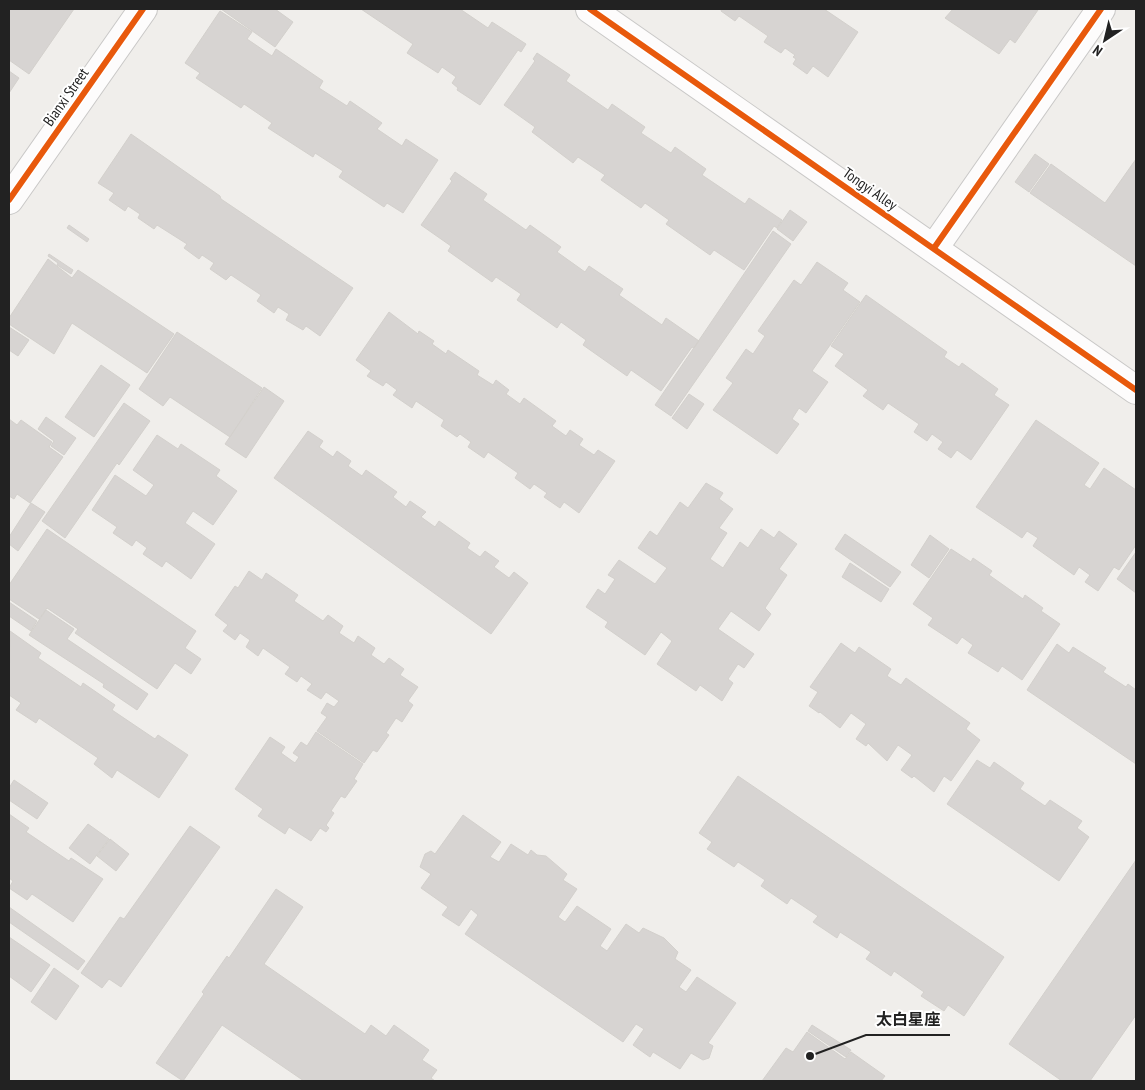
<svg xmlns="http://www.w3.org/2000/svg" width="1145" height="1090" font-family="'PT Sans Narrow','Noto Sans SC',sans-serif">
	<rect width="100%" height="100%" fill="#f0eeeb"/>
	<path fill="#d7d4d2" stroke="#d3d0cc" d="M9 9H74L29 74 9 60Z
		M221 9H275L293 22 275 47Z
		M361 9H460L488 28 492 22 526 44 521 52 518 50 480 105 457 90 458 88 452 83 456 77 442 67 438 73 407 53 413 44Z
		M722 9H824L858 32 828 77 813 66 807 74 793 64 796 59 793 57 795 55 785 48 781 53 764 42 768 36 739 16 735 21 721 11Z
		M953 9H1037L1038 10 1015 43 1010 39 999 54 945 18Z
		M220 11 252 32 247 39 272 56 276 49 323 81 319 88 347 106 350 101 382 123 377 129 402 146 406 139 438 160 403 213 387 203 384 207 339 177 343 171 315 153 313 157 268 128 272 123 244 104 241 108 196 78 200 73 185 63Z
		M537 53 570 75 566 81 608 110 612 104 645 127 641 133 671 153 675 147 706 169 702 175 745 204 749 198 782 220 777 228 774 226 744 270 714 250 710 255 666 224 669 220 645 203 641 208 601 180 605 175 578 157 573 163 532 132 535 127 504 105 535 61 533 59Z
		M9 71 19 78 9 93Z
		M131 134 220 196 221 199 353 288 320 336 306 326 303 330 286 320 289 314 278 307 274 313 257 301 261 295 231 275 226 280 210 269 214 263 202 255 199 259 184 248 187 244 157 225 154 229 138 218 140 214 128 206 125 211 109 200 114 193 98 183Z
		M1035 154 1049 164 1029 192 1015 182Z
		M1136 159V266L1030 193 1051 164 1105 203Z
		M455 172 487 194 483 200 526 230 530 225 561 247 557 252 585 272 589 266 623 289 619 295 662 325 666 318 699 341 694 348 692 347 661 391 631 370 627 376 583 345 586 340 561 322 557 328 517 300 521 294 496 277 492 282 448 251 451 246 421 225 452 181 450 179Z
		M790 210 807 222 793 241 777 229Z
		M69 225 89 239 87 242 67 228Z
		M773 231 791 244 671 416 655 405Z
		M49 254 73 270 71 274 57 265 58 263 48 256Z
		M48 259 72 278 78 270 174 334 147 373 72 323 54 354 9 324V318Z
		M817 262 848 283 843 290 860 302 812 371 828 382 806 413 799 408 792 419 799 424 777 454 713 410 733 383 726 378 746 349 753 354 765 336 758 331 794 280 801 285Z
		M866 295 947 352 944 357 959 367 962 363 998 389 994 395 1009 405 971 460 957 450 951 458 938 449 943 442 932 434 927 441 914 432 919 424 888 403 883 410 863 396 868 390 835 366 844 354 831 346Z
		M389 312 418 334 419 331 434 341 432 344 446 354 448 350 479 371 477 375 493 385 496 380 509 390 506 394 520 404 524 398 556 421 552 426 566 436 570 430 583 439 579 445 594 455 598 450 615 461 579 513 564 502 560 508 544 497 547 493 534 484 530 489 515 478 518 473 488 452 484 458 468 447 471 442 460 434 457 437 441 426 444 420 416 401 412 408 393 395 397 390 386 382 383 386 367 376 371 371 356 360Z
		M9 327 29 340 18 356 9 350Z
		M177 332 262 388 230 437 170 397 163 406 139 389Z
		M101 365 130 385 94 437 65 417Z
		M264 387 284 401 246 458 225 444Z
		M689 394 704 404 687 429 672 418Z
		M124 403 150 421 119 465 117 463 65 538 42 521Z
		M46 417 76 438 64 455 51 446 54 441 38 429Z
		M9 419 17 425 21 420 52 442 49 447 63 457 30 503 17 494 14 499 9 496Z
		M1036 420 1099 463 1084 485 1090 489 1104 468 1136 490V545L1119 570 1114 567 1098 591 1085 582 1090 575 1079 567 1074 575 1033 546 1038 538 1027 531 1022 538 976 507Z
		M308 431 323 441 319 447 333 457 337 451 351 461 348 466 362 476 366 470 397 492 393 497 406 507 410 501 426 512 421 517 435 527 439 521 470 543 467 548 480 557 485 551 499 561 494 567 509 578 514 572 528 583 491 634 274 478Z
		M157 435 178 449 181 444 220 470 216 476 237 491 213 525 193 511 185 523 215 544 191 579 166 561 162 567 143 554 147 548 136 540 132 546 113 533 117 527 92 510 115 475 146 496 154 485 133 470Z
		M706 483 723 493 719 499 733 509 719 528 727 533 710 559 723 568 740 542 748 548 761 529 774 538 779 531 797 544 779 569 787 575 765 608 771 614 759 631 731 611 718 629 754 654 744 668 738 664 728 679 733 683 722 701 700 685 696 691 657 664 672 641 661 632 645 655 605 627 608 622 586 607 598 589 605 594 615 579 608 575 619 560 655 584 667 568 638 548 650 531 657 536 680 502 688 508Z
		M31 503 45 512 18 551 9 544V537Z
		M47 529 196 631 185 648 201 659 191 674 175 663 157 689 75 633 78 629 47 608 39 619 9 599V585Z
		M845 534 901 572 890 587 835 549Z
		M930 535 949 549 929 578 911 565Z
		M951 549 971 562 973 558 992 571 989 575 1023 599 1025 595 1043 608 1041 611 1060 624 1022 680 1002 666 998 672 968 653 973 645 962 637 957 644 928 625 933 618 913 604Z
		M1136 552V593L1117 579Z
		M850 563 889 589 881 602 842 577Z
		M249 571 262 580 266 573 298 595 294 601 323 621 328 615 343 626 339 633 354 643 358 636 375 648 371 655 384 664 389 658 404 669 400 675 418 687 408 701 413 705 402 722 396 718 386 733 389 735 377 752 373 750 364 763 317 731 327 717 321 713 327 703 334 707 339 701 326 692 321 699 307 690 312 684 301 676 297 682 285 674 290 667 263 648 258 656 246 647 250 640 240 633 235 640 223 631 228 625 215 615 235 586 238 588Z
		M9 602 37 621 31 631 9 616Z
		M46 610 74 629 67 639 148 694 137 710 103 687 104 684 29 635Z
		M10 631 41 653 38 658 81 687 83 683 115 705 112 710 155 739 158 735 188 755 159 798 117 770 112 778 94 764 98 758 39 718 36 723 16 710 21 703 9 695Z
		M841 643 855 653 859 647 891 669 887 676 901 685 906 678 970 723 966 729 980 740 951 781 944 776 934 792 914 776 912 778 901 770 912 755 898 745 887 761 868 743 866 746 856 739 866 724 851 713 840 728 820 712 819 713 809 706 818 692 810 687Z
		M1057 644 1069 653 1073 647 1106 668 1103 672 1126 687 1128 684 1136 690V764L1027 690Z
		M316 732 363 764 354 779 357 781 345 798 341 796 331 811 334 813 326 825 329 828 326 832 320 828 311 841 289 827 285 834 258 816 263 809 235 789 270 737 285 747 281 753 295 763 299 757 293 753 301 742 307 746Z
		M977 760 990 768 994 762 1024 783 1020 789 1045 806 1050 800 1082 821 1077 828 1089 837 1059 881 947 804Z
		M738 776 1004 957 964 1016 948 1005 944 1011 921 996 924 992 894 971 891 976 866 959 871 952 840 932 837 938 813 922 818 916 791 898 787 904 761 886 765 880 738 862 734 867 707 849 712 842 699 833Z
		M14 780 48 803 37 819 9 800V788Z
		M9 814 29 828 26 832 69 861 71 858 103 879 73 922 32 894 27 900 9 888 13 881 9 878Z
		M463 815 501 842 490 857 499 862 511 844 528 855 531 850 537 855 546 856 567 874 563 880 577 889 558 917 565 922 577 906 611 929 600 946 607 951 626 924 639 933 643 928 664 938 678 952 675 959 691 970 679 987 686 992 697 977 736 1003 708 1043 713 1046 709 1058 703 1060 691 1053 680 1069 653 1052 650 1057 633 1045 644 1029 636 1024 623 1042 465 934 478 915 471 909 459 926 442 915 448 907 421 888 431 874 420 867 425 854 431 851 435 854Z
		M88 824 109 839 90 864 69 848Z
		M190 826 220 847 121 987 109 979 102 988 81 973 120 917 124 919Z
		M110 839 129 854 116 871 97 856Z
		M1136 860V1015L1090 1081H1062L1009 1044Z
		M276 889 303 907 264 964 365 1034 371 1025 386 1036 394 1025 429 1050 422 1060 437 1070 431 1078 435 1081H304L222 1025 183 1081 156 1063 204 994 202 992 227 956 229 958Z
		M9 907 85 961 78 970 9 922Z
		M9 937 50 965 31 992 9 976Z
		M54 968 79 986 56 1020 31 1002Z
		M812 1025 851 1050 846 1057 808 1031Z
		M807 1032 845 1059 851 1052 885 1076 881 1081H762L786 1048 793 1052Z"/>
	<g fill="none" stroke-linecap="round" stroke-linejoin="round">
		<defs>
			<path id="minor" d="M934 248 1101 9"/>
			<path id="tertiary" d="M590 9 1136 390
				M9 200 143 9"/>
		</defs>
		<use href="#minor" stroke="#c9c8c7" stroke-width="30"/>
		<use href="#tertiary" stroke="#c9c8c7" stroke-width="30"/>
		<use href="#minor" stroke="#fdfcfc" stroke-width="28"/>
		<use href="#tertiary" stroke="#fdfcfc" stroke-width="28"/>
		<defs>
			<path id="cycleway" d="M590 9 1136 390
				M9 200 143 9
				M934 248 1101 9"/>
		</defs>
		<use href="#cycleway" stroke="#fff" stroke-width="9"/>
		<use href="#cycleway" stroke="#e8590c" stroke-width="6"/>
	</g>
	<g text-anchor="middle" stroke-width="4" stroke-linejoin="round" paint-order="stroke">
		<g font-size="15" fill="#222" stroke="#fff">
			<text transform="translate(66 97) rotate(-55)" y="5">Bianxi Street</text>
			<text transform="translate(870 189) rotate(35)" y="5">Tongyi Alley</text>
		</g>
	</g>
	<path fill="none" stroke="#222" stroke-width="2" d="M810 1056L866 1035H950"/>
	<circle fill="#222" stroke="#fff" stroke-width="2" cx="810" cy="1056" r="5"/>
	<g font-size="16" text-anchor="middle" font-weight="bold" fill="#222" stroke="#fff" stroke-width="4" stroke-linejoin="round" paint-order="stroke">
		<text x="908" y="1025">太白星座</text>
	</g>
	<rect width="1145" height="1090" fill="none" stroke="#222222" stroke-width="20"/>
	<g transform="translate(1105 40) rotate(215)" stroke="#ffffff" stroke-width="4" paint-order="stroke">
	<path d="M0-4L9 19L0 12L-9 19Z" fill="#222222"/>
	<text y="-8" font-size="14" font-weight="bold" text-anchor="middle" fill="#222222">N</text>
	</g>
</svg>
